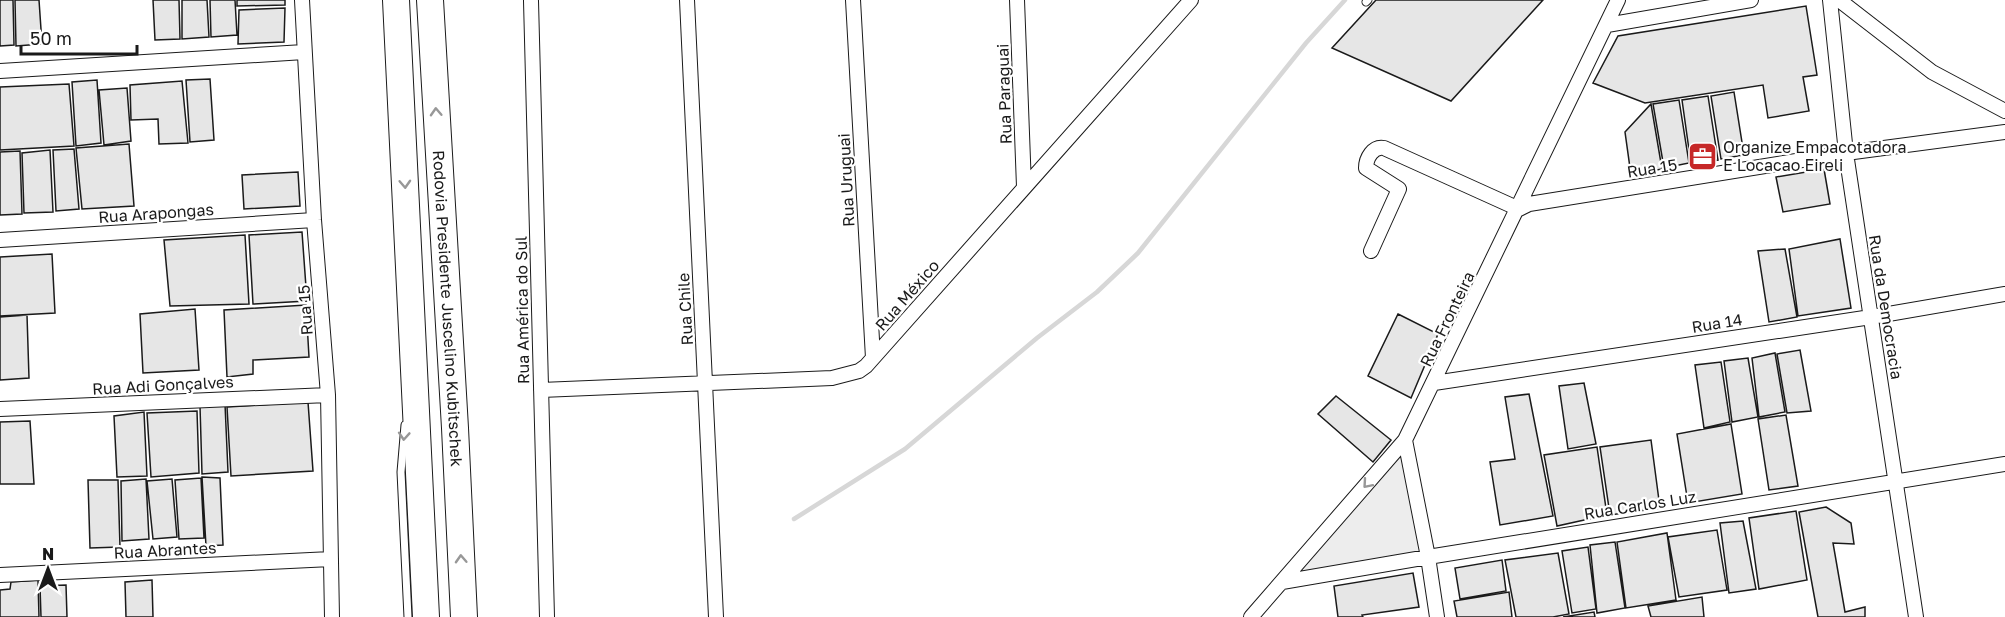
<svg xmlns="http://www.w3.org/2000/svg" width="2005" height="617" font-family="'Golos Text',sans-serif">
	<rect width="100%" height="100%" fill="#fff"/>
	<path fill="#ededed" stroke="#6a6a6a" stroke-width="1.5" d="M1405 440 1428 557 1282 582Z"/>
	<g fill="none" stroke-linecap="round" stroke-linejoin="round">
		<path stroke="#d7d7d7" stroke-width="4.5" d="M794 519 905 449 1037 338 1097 292 1138 253 1306 43 1345 0"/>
	</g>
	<path fill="#e6e6e6" stroke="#1a1a1a" stroke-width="1.5" d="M0 0H13L14 45 0 46Z
		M15 0H39L42 44 16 46Z
		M153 0H179L180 39 155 40Z
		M182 0H207L209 37 182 39Z
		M210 0H235L237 35 211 37Z
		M237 0H285V5L237 6Z
		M1376 0H1543L1451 101 1332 48Z
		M1806 6 1817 75 1803 77 1809 111 1768 118 1763 85 1645 103 1593 83 1618 36Z
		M285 8 284 42 238 44 239 10Z
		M210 79 214 140 190 142 186 80Z
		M97 80 101 143 76 146 72 82Z
		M182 81 188 143 159 144 158 119 131 120 130 85Z
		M69 84 74 146 0 150V87Z
		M127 88 131 141 104 145 99 90Z
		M1734 92 1744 155 1721 159 1711 96Z
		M1708 96 1718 160 1691 164 1682 100Z
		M1679 100 1689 163 1664 168 1653 104Z
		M1651 104 1662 169 1631 175 1625 132Z
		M129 144 134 206 82 209 76 148Z
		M74 149 79 209 56 211 53 150Z
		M50 150 53 212 24 213 22 153Z
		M20 151 22 214 0 215V152Z
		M1824 169 1830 204 1783 212 1776 177Z
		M298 172 300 206 244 209 242 175Z
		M302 232 307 301 253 304 249 235Z
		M245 235 249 304 170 306 164 240Z
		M1840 239 1851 308 1798 316 1789 249Z
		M1785 249 1797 317 1769 322 1758 251Z
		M52 254 55 313 0 316V257Z
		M306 305 309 357 253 360V374L227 377 224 310Z
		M195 309 199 370 143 373 140 314Z
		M1398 314 1438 334 1411 398 1368 376Z
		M27 315 29 378 0 380V317Z
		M1800 350 1811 411 1787 413 1777 354Z
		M1775 353 1785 412 1759 417 1752 358Z
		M1748 358 1758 417 1732 422 1724 361Z
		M1721 362 1730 422 1704 428 1695 365Z
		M1584 383 1596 444 1568 449 1559 386Z
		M1529 394 1553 516 1500 525 1490 462 1515 459 1505 397Z
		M1336 396 1391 440 1373 462 1318 414Z
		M308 402 313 471 231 476 227 407Z
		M225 404 228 472 202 474 200 406Z
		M197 411 199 473 151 477 147 413Z
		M144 412 147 476 117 477 114 416Z
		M1786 415 1798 486 1769 490 1758 419Z
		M30 421 34 484H0V422Z
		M1731 424 1742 494 1688 503 1677 434Z
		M1651 440 1660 508 1610 515 1600 447Z
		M1597 447 1607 515 1557 526 1544 455Z
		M202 477 220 478 223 545 206 546Z
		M201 478 204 538 179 539 175 480Z
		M146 479 149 539 122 541 121 481Z
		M172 479 177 537 153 539 147 481Z
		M88 480H118L120 547 90 548Z
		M1826 507 1851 523 1854 544 1833 543 1845 612 1865 607V617H1818L1799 512Z
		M1796 511 1807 580 1759 589 1749 518Z
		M1743 521 1756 589 1729 593 1720 523Z
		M1717 530 1727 590 1679 597 1668 537Z
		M1667 533 1676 600 1626 608 1617 542Z
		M1615 542 1625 608 1597 613 1590 545Z
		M1588 547 1596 609 1572 613 1562 551Z
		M1558 553 1569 614 1553 617H1516L1505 560Z
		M1502 560 1506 591 1460 599 1455 568Z
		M1413 573 1419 607 1362 615 1363 617H1338L1334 586Z
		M38 580 39 617H0V590L10 589 11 582Z
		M152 580 153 617H126L125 582Z
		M66 585 67 617H41L40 586Z
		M1509 592 1512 617H1457L1454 601Z
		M1702 597 1704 617H1651L1648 606Z
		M1594 612 1595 617H1563Z"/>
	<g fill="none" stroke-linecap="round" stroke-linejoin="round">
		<defs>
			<path id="lane" d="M1366 2 1368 0
				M405 425 401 472 408 617"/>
			<path id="street" d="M302 0 314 220 328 395 332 617
				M687 0 716 617
				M853 0 873 358
				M1017 0 1024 187
				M1830 0 1846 153 1916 617
				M1839 0 1932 72 2005 111
				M531 1 547 617
				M1607 25 1751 0
				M0 71 304 52
				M0 240 314 220
				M1371 251 1399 189 1366 168C1366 158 1373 146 1384 148L1519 209 1529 204 1846 153 2005 132
				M1434 383 1871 317 2005 294
				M541 390 832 378 859 371 866 366 1191 0
				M0 409 328 395
				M1405 440 1428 557 1437 617
				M0 575 331 559
				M1282 582 1428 557 2005 464
				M1251 617 1405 440 1618 0"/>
			<g id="highway">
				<path d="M396 0 426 617"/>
				<path id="s1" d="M430 0 455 428 464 617"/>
			</g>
		</defs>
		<use href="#lane" stroke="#1a1a1a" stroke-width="9"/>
		<use href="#street" stroke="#1a1a1a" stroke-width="16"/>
		<use href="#highway" stroke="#1a1a1a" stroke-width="28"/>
		<use href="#lane" stroke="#fff" stroke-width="7"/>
		<use href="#street" stroke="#fff" stroke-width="14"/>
		<use href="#highway" stroke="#fff" stroke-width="26"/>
	</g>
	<defs><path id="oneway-chevron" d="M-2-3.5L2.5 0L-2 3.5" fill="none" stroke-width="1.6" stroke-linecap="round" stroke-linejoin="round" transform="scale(1.5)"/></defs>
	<g stroke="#989898">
		<use href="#oneway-chevron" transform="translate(436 112) rotate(-93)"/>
		<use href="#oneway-chevron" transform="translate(405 184) rotate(87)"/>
		<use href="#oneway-chevron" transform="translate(404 436) rotate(94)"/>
		<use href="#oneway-chevron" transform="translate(1367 484) rotate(131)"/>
		<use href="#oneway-chevron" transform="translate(461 559) rotate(-93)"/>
	</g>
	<defs>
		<symbol id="office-square" viewBox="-11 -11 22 22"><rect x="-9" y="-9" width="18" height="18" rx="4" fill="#c62828" stroke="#fff"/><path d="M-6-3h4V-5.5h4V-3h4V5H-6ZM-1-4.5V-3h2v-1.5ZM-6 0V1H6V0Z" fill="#fff"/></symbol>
	</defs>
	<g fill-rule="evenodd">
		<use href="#office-square" x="1686" y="140" width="33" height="33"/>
	</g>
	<g text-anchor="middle" stroke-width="4.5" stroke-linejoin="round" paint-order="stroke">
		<g font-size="16" fill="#1a1a1a" stroke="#fff">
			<text transform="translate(1004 94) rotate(-92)" y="6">Rua Paraguai</text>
			<text transform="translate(1652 168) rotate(-9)" y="6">Rua 15</text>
			<text transform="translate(846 180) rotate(-93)" y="6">Rua Uruguai</text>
			<text transform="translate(156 213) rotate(-4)" y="6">Rua Arapongas</text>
			<text transform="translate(907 295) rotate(-49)" y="6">Rua México</text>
			<text transform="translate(1886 307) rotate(81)" y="6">Rua da Democracia</text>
			<text dy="6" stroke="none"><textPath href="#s1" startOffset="309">Rodovia Presidente Juscelino Kubitschek</textPath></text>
			<text transform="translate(685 309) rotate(-93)" y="6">Rua Chile</text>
			<text transform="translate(305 310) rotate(-94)" y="6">Rua 15</text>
			<text transform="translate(522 310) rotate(-91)" y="6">Rua América do Sul</text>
			<text transform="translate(1447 319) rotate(-64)" y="6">Rua Fronteira</text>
			<text transform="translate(1717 323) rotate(-9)" y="6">Rua 14</text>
			<text transform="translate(163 385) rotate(-3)" y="6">Rua Adi Gonçalves</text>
			<text transform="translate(1640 505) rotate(-9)" y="6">Rua Carlos Luz</text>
			<text transform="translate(165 550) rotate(-3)" y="6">Rua Abrantes</text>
		</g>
		<g font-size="16" fill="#1a1a1a" stroke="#fff" text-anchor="start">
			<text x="1723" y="153">Organize Empacotadora<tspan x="1723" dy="18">E Locacao Eireli</tspan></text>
		</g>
	</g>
	<g transform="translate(48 569)" stroke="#ffffff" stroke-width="4.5" paint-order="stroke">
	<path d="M0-4.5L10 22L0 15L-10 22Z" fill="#1a1a1a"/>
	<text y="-9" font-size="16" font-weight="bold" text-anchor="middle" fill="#1a1a1a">N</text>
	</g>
	<path d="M21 45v9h116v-9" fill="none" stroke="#1a1a1a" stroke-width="3"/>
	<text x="30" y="45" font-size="18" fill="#1a1a1a" stroke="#ffffff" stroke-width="4.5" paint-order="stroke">50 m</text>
</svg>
